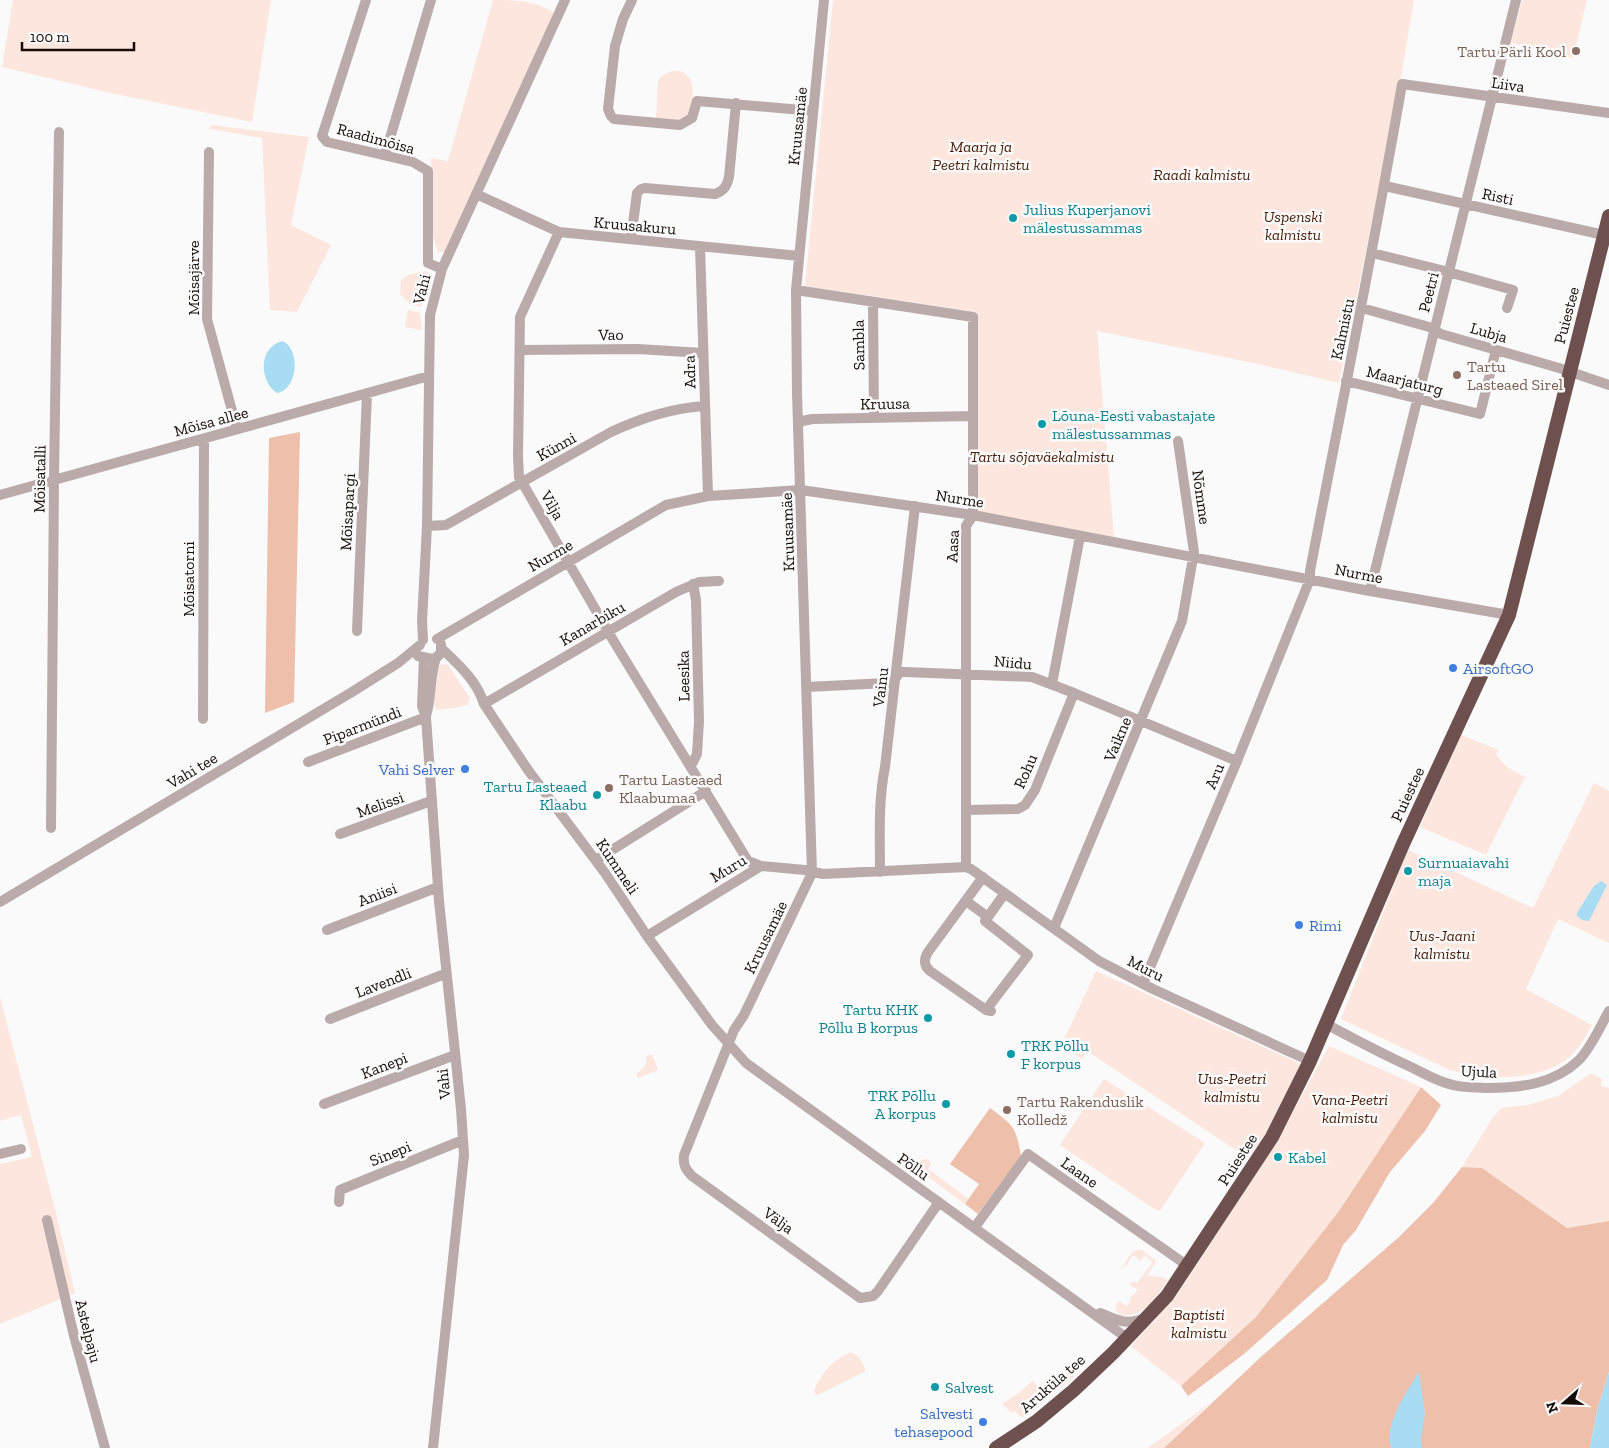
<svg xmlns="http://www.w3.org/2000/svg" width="1609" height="1448" font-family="'Zilla Slab',serif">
	<rect width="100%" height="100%" fill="#fafafa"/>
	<path fill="#fce6de" d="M13 0H271L252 122 115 94 2 67Z
		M493 0C513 0 538 0 555 14L448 247 444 252H438L433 237 431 158 448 161Z
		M833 0H1414L1400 83 1339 383 1254 363 1097 331 1114 537 978 512 977 312 805 286Z
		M1522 0H1587L1573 58 1511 43Z
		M681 71C699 80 692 101 689 116L681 121 656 118 658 81C663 72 671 71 681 71Z
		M211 125 309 137 291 225 331 245 297 312 270 310 262 138 210 129Z
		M425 271 428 272V276L421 307 410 304 400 294 401 280 408 275Z
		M408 310 420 313 422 330 405 327Z
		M442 664 448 665 470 698 467 705 454 708 436 710C431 697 434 678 438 666Z
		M1461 735 1499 750 1496 755 1507 767 1525 777 1486 855 1420 827Z
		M1594 783 1609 791V943L1558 919 1526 989 1592 1025C1585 1037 1578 1051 1567 1059 1534 1083 1487 1079 1450 1070L1341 1019 1408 850 1533 908Z
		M1096 971 1301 1064 1264 1136 1248 1158 1087 1051 1082 1059 1061 1046Z
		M0 997 55 1209 75 1293 0 1324V1164L32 1157 21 1115 0 1121Z
		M1329 1046 1421 1087 1339 1211 1256 1317 1181 1386 1131 1346 1174 1299 1190 1275 1274 1146Z
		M652 1054 658 1070 638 1078 636 1074C643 1070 648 1064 646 1056Z
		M1591 1073 1602 1079 1601 1086 1609 1088V1221L1567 1228 1482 1168 1462 1167 1491 1120 1501 1108 1528 1105 1558 1096Z
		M1104 1079 1205 1143 1160 1211 1154 1209 1060 1145Z
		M925 1159 930 1161 931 1164 928 1169 969 1199 965 1204 914 1167 920 1161Z
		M1137 1250H1142L1156 1261 1147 1276 1162 1277 1168 1280C1157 1296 1139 1325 1116 1312V1305L1119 1301 1127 1306 1130 1301 1129 1300 1138 1290 1130 1285 1133 1281 1137 1283 1153 1262 1144 1255 1141 1261 1133 1255 1126 1266 1125 1265 1120 1270 1132 1252Z
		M851 1352 859 1357 866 1371 820 1394 816 1395 814 1391C821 1373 833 1359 851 1352Z
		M1069 1371 1074 1373 1075 1376 1058 1390 1055 1388 1050 1392 1051 1394 1031 1413 1024 1417 1020 1416 1015 1411 1012 1413 1002 1404 1020 1392 1032 1381 1044 1391Z
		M1210 1403 1164 1448H1148Z"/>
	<path fill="#eebfab" d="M300 432 294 702 265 713 269 438Z
		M1421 1087 1441 1105 1425 1131 1390 1172 1356 1230 1343 1245 1327 1280 1244 1354 1188 1396 1181 1386 1256 1317 1339 1211Z
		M990 1108C1013 1125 1016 1126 1021 1156L978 1214 965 1204 979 1184 950 1164Z
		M1462 1167 1482 1168 1567 1228 1609 1221V1372L1597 1411 1590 1448H1164L1263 1355 1399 1237 1433 1203Z"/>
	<path fill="#a8dcf2" d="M282 341C301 348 298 390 277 393 259 381 258 348 282 341Z
		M1601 881 1607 885 1589 921 1582 920 1577 916V913L1594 886Z
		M1419 1372 1425 1414 1421 1439 1422 1448H1391C1384 1423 1407 1392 1419 1372Z
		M1609 1372V1448H1590L1597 1411Z"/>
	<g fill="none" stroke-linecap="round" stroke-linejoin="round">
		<path stroke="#baaaa9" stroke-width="10" d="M366 0 322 136 327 142 413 162 428 171V263L442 269
			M632 0 623 19 615 46 608 109 611 116 614 119 680 125 692 118 697 101 813 111
			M824 0 796 290 797 393 812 873 744 1015 734 1030 684 1155C683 1164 685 1169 692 1176L860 1298 873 1296 878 1291 939 1202
			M209 152 207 319 237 429
			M385 155 431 0
			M1385 186 1604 235
			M476 194 559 232 799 256
			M559 232 520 317 518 457 519 477 613 640 748 861 761 866
			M631 239 637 193 641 189 645 188 715 194C724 191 727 186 729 177L736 103
			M700 246 708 496
			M1372 253 1441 270 1513 290 1507 308
			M796 290 973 317V515L966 526V867
			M873 302 874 418
			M1362 308 1429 327 1441 334 1559 368 1609 385
			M520 350 638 349 703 353
			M1346 381 1480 414 1496 350
			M798 422 812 419 973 416
			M0 495 429 376
			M427 526 446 525 611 432C641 418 672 408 705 406
			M1370 591 1516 0
			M357 631 367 393
			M437 639 666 505 708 496 801 490 973 515 1370 591 1509 615
			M423 640 422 621 427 526 430 315 442 269 565 0
			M442 649C459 665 477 681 484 704L528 770 605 873 647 936 712 1025 746 1063 1127 1338
			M418 656C428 657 435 663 441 652V644
			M424 657 422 706 426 717 439 901 461 1109 464 1155 433 1448
			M1052 684 1080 536
			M807 687 887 683 893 682 900 672H905L1032 677 1074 693 1237 761
			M484 704 676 592 699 582 719 581
			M426 716C432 697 429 677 436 658
			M203 719 204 439
			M308 762 426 717
			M690 764 693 762 697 754 699 721 696 600 693 584
			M966 810 1018 809 1025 805 1035 790 1074 693
			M51 828 54 480 59 132
			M340 834 431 801
			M596 860 706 791
			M880 872C880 836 878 802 885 767L915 506
			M983 877 928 952C924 959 923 965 930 971L986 1010
			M966 901 988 917
			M0 902 352 692 398 663 420 645
			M1054 928 1182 621 1194 552 1178 441
			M327 930 438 887
			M647 936 761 866 805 870 823 874 966 867 971 869 1099 961 1153 989 1310 1061
			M1143 984 1237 761 1310 579V571C1341 408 1374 247 1402 84L1609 113
			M991 1011 986 1010 1028 955 985 921 1005 893
			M330 1019 442 975 447 976
			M1326 1024C1354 1039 1382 1054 1411 1067 1425 1074 1438 1082 1453 1085 1464 1088 1476 1087 1487 1088 1521 1088 1554 1084 1579 1060 1591 1048 1601 1025 1609 1011
			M324 1104 455 1055
			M0 1154 21 1149
			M339 1202 340 1190 463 1140
			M47 1220 74 1336 105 1448
			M975 1227 1028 1154 1188 1266
			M1100 1313C1119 1320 1125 1326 1146 1318"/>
		<path stroke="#6e504f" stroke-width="14" d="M996 1448 1037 1421 1074 1390 1113 1353 1167 1296 1272 1137 1310 1061 1403 844 1509 615 1609 216"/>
	</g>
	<g fill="#8d6e63" stroke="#fafafa" stroke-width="2">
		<circle cx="1576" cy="51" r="5"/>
		<circle cx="1457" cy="375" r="5"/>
		<circle cx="609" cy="788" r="5"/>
		<circle cx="1007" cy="1110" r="5"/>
	</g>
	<g fill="#0f9aa8" stroke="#fafafa" stroke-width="2">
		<circle cx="1013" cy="218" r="5"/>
		<circle cx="1042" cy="424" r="5"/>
		<circle cx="597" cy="795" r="5"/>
		<circle cx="1408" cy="871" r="5"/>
		<circle cx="928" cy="1018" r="5"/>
		<circle cx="1011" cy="1054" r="5"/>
		<circle cx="946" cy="1104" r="5"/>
		<circle cx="1278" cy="1157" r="5"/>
		<circle cx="935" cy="1387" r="5"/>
	</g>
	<g fill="#3f7fe0" stroke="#fafafa" stroke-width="2">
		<circle cx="1453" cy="668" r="5"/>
		<circle cx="465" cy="769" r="5"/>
		<circle cx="1299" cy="925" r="5"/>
		<circle cx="983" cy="1422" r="5"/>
	</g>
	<g text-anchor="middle" stroke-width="5" stroke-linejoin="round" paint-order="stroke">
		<g font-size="16" fill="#785e54" stroke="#fafafa" text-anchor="start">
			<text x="1566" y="57" text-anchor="end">Tartu Pärli Kool</text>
			<text x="1467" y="372">Tartu<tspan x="1467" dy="18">Lasteaed Sirel</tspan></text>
			<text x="619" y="785">Tartu Lasteaed<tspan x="619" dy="18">Klaabumaa</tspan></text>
			<text x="1017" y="1107">Tartu Rakenduslik<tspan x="1017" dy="18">Kolledž</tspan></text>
		</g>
		<g font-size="16" fill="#150b07" stroke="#fafafa">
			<text transform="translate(1508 84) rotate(8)" y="6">Liiva</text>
			<text transform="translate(797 126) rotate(-84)" y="6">Kruusamäe</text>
			<text transform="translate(376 138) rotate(15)" y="6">Raadimõisa</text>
			<text transform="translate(1498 196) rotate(12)" y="6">Risti</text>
			<text transform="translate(635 225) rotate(5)" y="6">Kruusakuru</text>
			<text transform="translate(193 278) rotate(-90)" y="6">Mõisajärve</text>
			<text transform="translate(421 289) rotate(-76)" y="6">Vahi</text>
			<text transform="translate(1428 292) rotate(-76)" y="6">Peetri</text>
			<text transform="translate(1566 315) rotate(-75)" y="6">Puiestee</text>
			<text transform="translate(1342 329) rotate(-78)" y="6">Kalmistu</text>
			<text transform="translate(1489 332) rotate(16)" y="6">Lubja</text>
			<text transform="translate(611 334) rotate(-1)" y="6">Vao</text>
			<text transform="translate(858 345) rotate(-91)" y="6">Sambla</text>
			<text transform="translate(689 372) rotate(-92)" y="6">Adra</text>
			<text transform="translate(1405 380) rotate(14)" y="6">Maarjaturg</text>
			<text transform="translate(885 403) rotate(-1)" y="6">Kruusa</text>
			<text transform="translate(211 421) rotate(-15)" y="6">Mõisa allee</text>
			<text transform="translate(556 446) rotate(-29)" y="6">Künni</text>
			<text transform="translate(39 479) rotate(-89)" y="6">Mõisatalli</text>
			<text transform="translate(1202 497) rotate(82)" y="6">Nõmme</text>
			<text transform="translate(960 498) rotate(9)" y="6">Nurme</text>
			<text transform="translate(553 505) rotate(60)" y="6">Vilja</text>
			<text transform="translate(347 512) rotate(-87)" y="6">Mõisapargi</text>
			<text transform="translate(787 532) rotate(-92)" y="6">Kruusamäe</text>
			<text transform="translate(952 546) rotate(-87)" y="6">Aasa</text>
			<text transform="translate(550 555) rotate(-30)" y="6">Nurme</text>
			<text transform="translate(1359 573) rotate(11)" y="6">Nurme</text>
			<text transform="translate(188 579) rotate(-90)" y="6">Mõisatorni</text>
			<text transform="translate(592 623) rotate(-30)" y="6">Kanarbiku</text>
			<text transform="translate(1013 662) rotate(5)" y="6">Niidu</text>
			<text transform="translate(683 676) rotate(-91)" y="6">Leesika</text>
			<text transform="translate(880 687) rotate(-83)" y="6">Vainu</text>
			<text transform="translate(362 725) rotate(-21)" y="6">Piparmündi</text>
			<text transform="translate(1117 739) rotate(-67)" y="6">Vaikne</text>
			<text transform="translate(192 770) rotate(-31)" y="6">Vahi tee</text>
			<text transform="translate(1025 771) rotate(-66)" y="6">Rohu</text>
			<text transform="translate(1214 776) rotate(-67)" y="6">Aru</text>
			<text transform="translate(1407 794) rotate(-65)" y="6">Puiestee</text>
			<text transform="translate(380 804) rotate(-20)" y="6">Melissi</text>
			<text transform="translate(618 866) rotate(56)" y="6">Kummeli</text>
			<text transform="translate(728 868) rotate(-31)" y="6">Muru</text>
			<text transform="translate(377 894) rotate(-21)" y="6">Aniisi</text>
			<text transform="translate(765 937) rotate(-64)" y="6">Kruusamäe</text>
			<text transform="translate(1146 968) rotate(27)" y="6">Muru</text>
			<text transform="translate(383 982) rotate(-21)" y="6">Lavendli</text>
			<text transform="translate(384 1065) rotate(-21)" y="6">Kanepi</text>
			<text transform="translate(1479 1071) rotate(3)" y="6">Ujula</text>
			<text transform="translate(443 1084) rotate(-96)" y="6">Vahi</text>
			<text transform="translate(390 1153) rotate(-22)" y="6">Sinepi</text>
			<text transform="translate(1237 1159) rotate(-57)" y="6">Puiestee</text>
			<text transform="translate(914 1166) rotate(35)" y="6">Põllu</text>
			<text transform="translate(1080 1172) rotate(35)" y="6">Laane</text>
			<text transform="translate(779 1220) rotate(36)" y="6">Välja</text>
			<text transform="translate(89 1331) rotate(76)" y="6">Astelpaju</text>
			<text transform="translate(1052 1383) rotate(-41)" y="6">Aruküla tee</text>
		</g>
		<g font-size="16" font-style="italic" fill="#471c07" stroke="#fafafa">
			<text x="981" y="152">Maarja ja<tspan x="981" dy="18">Peetri kalmistu</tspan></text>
			<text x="1202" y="180">Raadi kalmistu</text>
			<text x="1293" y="222">Uspenski<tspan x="1293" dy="18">kalmistu</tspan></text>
			<text x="1042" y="462">Tartu sõjaväekalmistu</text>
			<text x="1442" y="941">Uus-Jaani<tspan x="1442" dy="18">kalmistu</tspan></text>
			<text x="1232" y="1084">Uus-Peetri<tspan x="1232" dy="18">kalmistu</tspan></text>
			<text x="1350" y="1105">Vana-Peetri<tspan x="1350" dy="18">kalmistu</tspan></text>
			<text x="1199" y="1320">Baptisti<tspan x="1199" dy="18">kalmistu</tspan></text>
		</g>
		<g font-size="16" fill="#0d838f" stroke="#fafafa" text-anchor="start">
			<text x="1023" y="215">Julius Kuperjanovi<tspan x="1023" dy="18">mälestussammas</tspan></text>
			<text x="1052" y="421">Lõuna-Eesti vabastajate<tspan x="1052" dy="18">mälestussammas</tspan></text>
			<text x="587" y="792" text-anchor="end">Tartu Lasteaed<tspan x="587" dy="18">Klaabu</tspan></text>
			<text x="1418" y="868">Surnuaiavahi<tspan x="1418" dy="18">maja</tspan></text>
			<text x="918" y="1015" text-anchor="end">Tartu KHK<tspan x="918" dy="18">Põllu B korpus</tspan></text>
			<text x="1021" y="1051">TRK Põllu<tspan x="1021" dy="18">F korpus</tspan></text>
			<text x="936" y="1101" text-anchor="end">TRK Põllu<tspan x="936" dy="18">A korpus</tspan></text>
			<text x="1288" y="1163">Kabel</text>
			<text x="945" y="1393">Salvest</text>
		</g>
		<g font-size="16" fill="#366cbe" stroke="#fafafa" text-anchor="start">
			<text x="1463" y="674">AirsoftGO</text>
			<text x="455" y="775" text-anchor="end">Vahi Selver</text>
			<text x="1309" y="931">Rimi</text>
			<text x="973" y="1419" text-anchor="end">Salvesti<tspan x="973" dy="18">tehasepood</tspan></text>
		</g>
	</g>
	<g transform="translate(1564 1403) rotate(250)" stroke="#fafafa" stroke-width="4" paint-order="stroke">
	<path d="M0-4L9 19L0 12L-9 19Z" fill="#150b07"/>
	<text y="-8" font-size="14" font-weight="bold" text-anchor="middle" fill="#150b07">N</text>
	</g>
	<path d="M22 42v8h112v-8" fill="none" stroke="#150b07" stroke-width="2.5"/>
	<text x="30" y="42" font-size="15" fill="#150b07" stroke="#fafafa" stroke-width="4" paint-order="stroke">100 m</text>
</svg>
